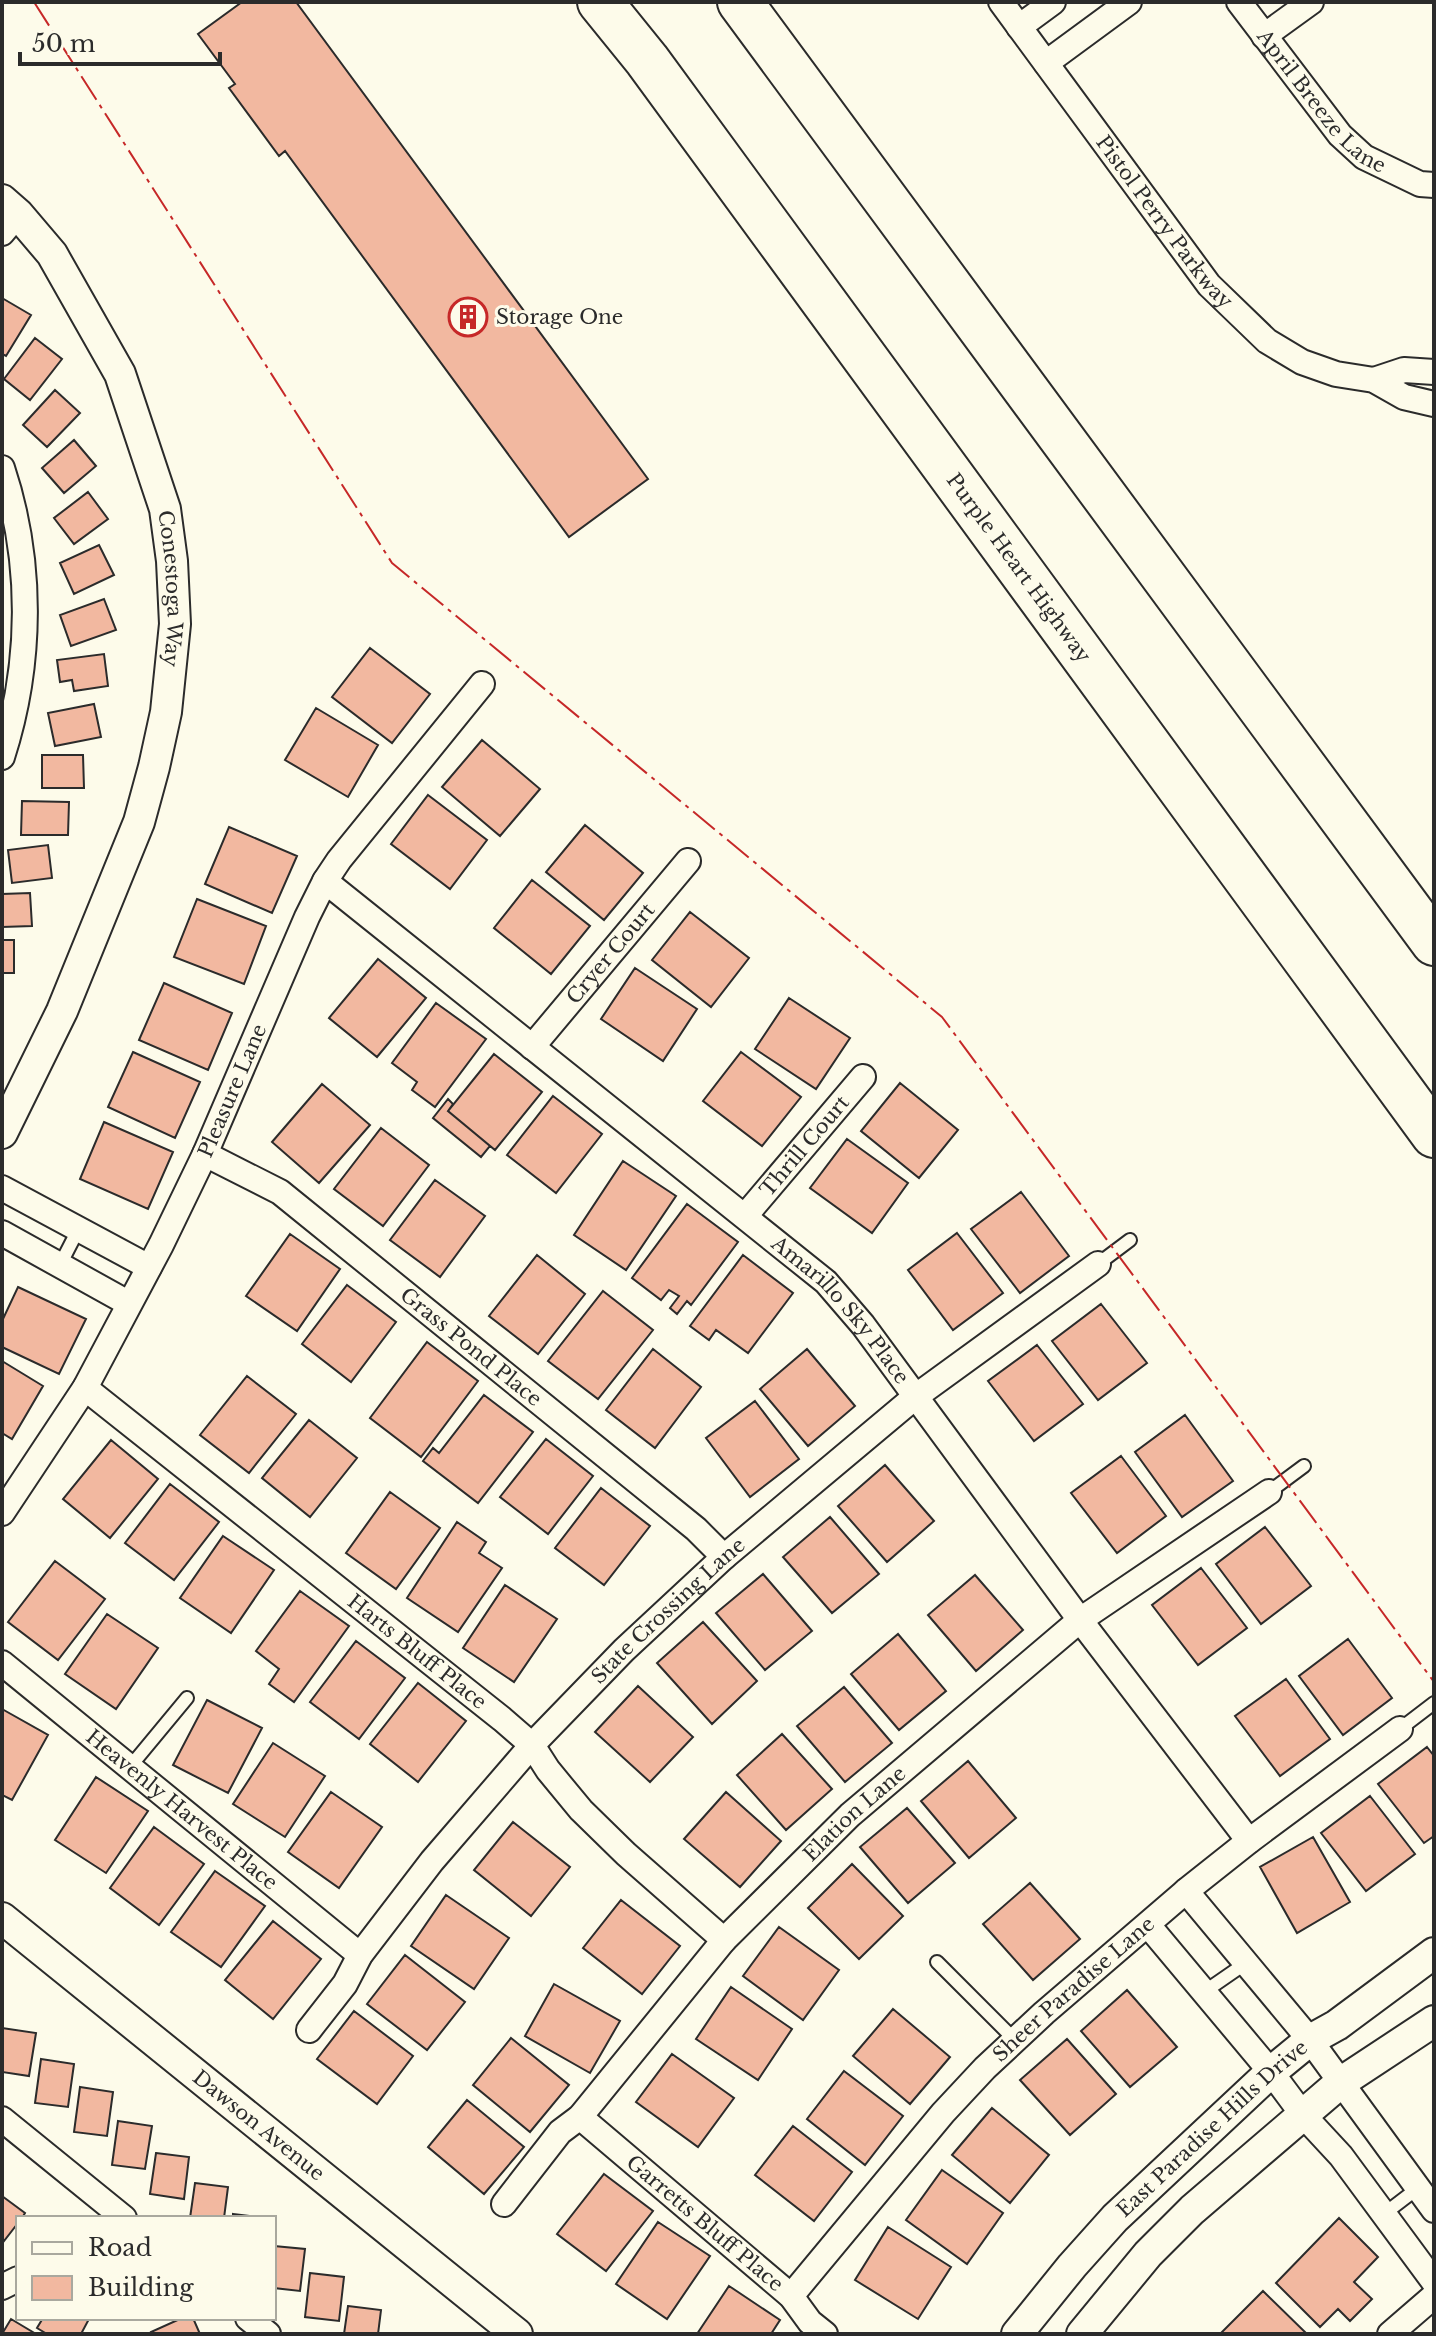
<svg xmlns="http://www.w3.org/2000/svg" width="1436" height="2336" font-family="'Libre Baskerville',serif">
	<rect width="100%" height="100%" fill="#fdfbea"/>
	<path fill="#f2b8a0" stroke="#2b2b2b" stroke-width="2" d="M242 2H296L648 479 569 537 285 151 279 156 229 88 235 84 198 34Z
		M2 298 31 315 6 356 2 354Z
		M35 338 62 359 30 400 4 379Z
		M55 390 80 413 47 447 23 425Z
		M74 440 96 466 64 493 42 468Z
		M88 492 108 519 74 544 54 518Z
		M99 545 114 575 74 594 60 563Z
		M104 599 116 630 71 646 60 615Z
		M370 648 430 694 392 743 332 697Z
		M104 654 108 686 74 691 72 680 60 682 57 660Z
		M94 704 101 737 55 746 48 713Z
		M316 708 378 745 348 797 285 760Z
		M482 740 540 789 500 836 442 787Z
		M42 755H83L84 788H42Z
		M428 795 487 840 450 889 391 844Z
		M22 801 69 802 68 835H21Z
		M585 825 643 873 604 920 546 872Z
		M229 827 297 856 272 913 205 884Z
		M48 845 52 878 12 883 8 850Z
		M532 880 590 926 551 974 494 928Z
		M30 893 32 926 2 927V894Z
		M197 899 266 926 244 984 174 957Z
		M690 912 749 958 711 1007 652 960Z
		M2 940H14V973H2Z
		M378 959 426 998 377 1057 329 1018Z
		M635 968 697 1009 663 1061 601 1019Z
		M164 983 232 1013 208 1070 139 1040Z
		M789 998 850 1038 816 1089 755 1049Z
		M436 1003 486 1039 435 1107 412 1090 417 1082 392 1063Z
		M133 1052 200 1082 175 1138 108 1107Z
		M741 1052 801 1097 762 1146 703 1101Z
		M494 1054 542 1092 495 1150 448 1111Z
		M900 1083 958 1130 919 1178 861 1131Z
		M322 1084 370 1125 319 1183 272 1142Z
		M553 1096 602 1134 556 1193 507 1155Z
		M448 1099 453 1104 448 1111 490 1146 481 1157 433 1118Z
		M104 1122 173 1152 148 1209 80 1179Z
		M381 1128 429 1165 383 1226 334 1189Z
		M847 1139 908 1183 872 1233 810 1188Z
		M623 1161 676 1196 626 1270 574 1235Z
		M435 1180 485 1216 440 1277 390 1240Z
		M1021 1192 1069 1256 1020 1293 971 1229Z
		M687 1204 738 1242 691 1305 687 1301 677 1314 670 1308 679 1296 669 1290 661 1300 632 1278Z
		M957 1233 1003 1293 953 1330 908 1270Z
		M290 1234 340 1269 297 1331 246 1296Z
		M537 1255 585 1294 538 1354 489 1316Z
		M743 1255 793 1293 748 1353 716 1330 709 1340 690 1326Z
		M347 1285 396 1322 351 1382 302 1344Z
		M18 1287 86 1319 59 1374 2 1347V1321Z
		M603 1291 653 1330 598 1399 548 1361Z
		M1101 1304 1147 1363 1098 1400 1052 1341Z
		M427 1342 478 1381 421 1457 370 1418Z
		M1037 1345 1083 1404 1034 1441 988 1381Z
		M653 1349 701 1387 655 1448 606 1410Z
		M807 1349 855 1406 808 1446 760 1389Z
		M2 1361 43 1386 12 1439 2 1433Z
		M247 1376 296 1414 249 1473 200 1435Z
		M484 1395 533 1432 478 1503 423 1461 433 1448 439 1453Z
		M755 1401 799 1459 750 1497 706 1438Z
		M1185 1415 1233 1481 1182 1517 1135 1452Z
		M309 1420 357 1458 310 1517 262 1478Z
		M546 1439 593 1476 548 1534 500 1497Z
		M111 1440 158 1479 110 1538 63 1499Z
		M1121 1456 1166 1516 1117 1553 1071 1493Z
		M885 1465 934 1521 887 1562 838 1506Z
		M170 1484 219 1522 174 1580 125 1543Z
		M601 1488 650 1526 604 1585 555 1548Z
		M390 1492 440 1528 396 1589 346 1553Z
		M830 1517 879 1574 832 1613 783 1557Z
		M457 1522 486 1542 479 1553 502 1568 458 1632 407 1598Z
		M1265 1527 1311 1586 1261 1624 1216 1564Z
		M223 1536 274 1570 231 1633 180 1598Z
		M55 1561 105 1599 58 1660 8 1622Z
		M1201 1568 1247 1628 1198 1665 1152 1605Z
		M763 1574 812 1631 765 1670 716 1613Z
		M975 1575 1023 1630 976 1671 928 1615Z
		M505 1585 557 1619 514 1682 463 1648Z
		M300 1591 349 1626 294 1702 269 1684 279 1669 256 1651Z
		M107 1614 158 1648 116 1709 65 1674Z
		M703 1622 757 1681 712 1724 657 1663Z
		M898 1634 946 1691 899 1730 851 1674Z
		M1348 1639 1392 1698 1343 1735 1299 1676Z
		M356 1641 405 1678 359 1739 310 1702Z
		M1286 1679 1330 1739 1280 1776 1235 1716Z
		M418 1683 466 1721 418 1782 370 1744Z
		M638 1686 693 1737 650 1782 595 1732Z
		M844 1687 892 1743 845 1782 797 1726Z
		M207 1700 262 1728 228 1793 173 1765Z
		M2 1709 48 1735 12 1800 2 1795Z
		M782 1734 832 1789 786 1830 737 1775Z
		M273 1743 325 1776 285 1837 233 1804Z
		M1427 1747 1434 1756V1836L1424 1843 1378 1784Z
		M968 1761 1016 1818 969 1858 921 1801Z
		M96 1777 148 1811 106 1873 55 1840Z
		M331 1792 382 1827 339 1888 288 1852Z
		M726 1792 781 1841 740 1887 684 1839Z
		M1370 1796 1415 1854 1366 1891 1321 1833Z
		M907 1808 955 1863 908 1903 860 1847Z
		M513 1822 570 1867 531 1916 474 1870Z
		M154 1827 204 1864 159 1925 110 1888Z
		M1313 1837 1350 1902 1297 1933 1260 1867Z
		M852 1864 903 1916 859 1959 808 1908Z
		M215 1871 265 1906 221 1967 171 1932Z
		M1030 1883 1080 1939 1033 1980 983 1924Z
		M446 1895 509 1938 474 1989 411 1946Z
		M621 1900 680 1946 642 1994 583 1948Z
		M273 1921 321 1959 273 2019 225 1980Z
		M779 1927 839 1970 803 2020 743 1976Z
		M405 1955 465 2002 427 2050 367 2004Z
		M554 1984 620 2021 590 2073 525 2036Z
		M731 1987 792 2029 758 2080 696 2039Z
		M1127 1990 1177 2047 1130 2087 1081 2031Z
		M893 2009 950 2057 910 2104 853 2056Z
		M354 2011 413 2056 377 2104 317 2059Z
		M2 2028 36 2033 29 2076 2 2072Z
		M511 2038 569 2085 530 2132 473 2085Z
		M1067 2039 1116 2094 1070 2135 1020 2080Z
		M672 2054 734 2098 698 2147 636 2102Z
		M41 2059 74 2064 68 2107 35 2103Z
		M844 2071 903 2116 865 2165 807 2119Z
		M80 2087 113 2092 107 2136 74 2132Z
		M467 2100 524 2147 484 2194 428 2147Z
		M992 2108 1049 2155 1010 2203 952 2155Z
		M118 2121 152 2126 145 2169 112 2165Z
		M793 2126 852 2172 814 2221 755 2175Z
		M156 2153 189 2157 184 2199 150 2194Z
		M942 2170 1003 2213 967 2264 906 2220Z
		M604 2174 653 2211 606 2271 557 2234Z
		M195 2183 228 2187 224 2218H190Z
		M2 2196 25 2213 22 2218H18V2223L4 2241 2 2239Z
		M233 2214 265 2218H233Z
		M1339 2218 1378 2257 1354 2282 1372 2299 1350 2321 1338 2309 1320 2327 1276 2283Z
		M658 2222 710 2256 667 2319 616 2284Z
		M888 2227 951 2267 918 2319 855 2280Z
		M274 2246 305 2249 300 2291 274 2288Z
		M310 2273 344 2277 339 2321 305 2317Z
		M729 2286 780 2320 771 2334H697Z
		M1263 2291 1307 2334H1220Z
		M348 2306 381 2310 378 2334H344Z
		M43 2318H88L89 2319 81 2334H47L37 2328Z
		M182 2318H193L200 2334H152L151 2332Z
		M11 2319 36 2334H2Z"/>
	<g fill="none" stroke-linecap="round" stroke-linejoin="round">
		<defs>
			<path id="service" d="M1098 1264 1130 1240
				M60 1265 79 1228
				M1269 1492 1304 1466
				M1400 1729 1434 1703
				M129 1768 187 1698
				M937 1962 1015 2040
				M1204 1992 1246 1963
				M1384 2214 1418 2188"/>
			<g id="minor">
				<path id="s1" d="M1001 2 1209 285 1267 341 1302 362 1336 374 1374 380 1404 397 1434 404"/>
				<path id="s2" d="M1239 2 1340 135 1364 157 1420 184 1434 185"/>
				<path d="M1019 27 1053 2"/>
				<path d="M1264 36 1311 2"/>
				<path d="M1046 63 1129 2"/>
				<path d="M2 233 18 214"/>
				<path d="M1374 380 1404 370 1434 372"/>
				<path d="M2 468C33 561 32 664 2 757"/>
				<path id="s3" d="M325 881 826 1282 863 1325 1080 1620 1249 1841"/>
				<path id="s4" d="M532 1047 688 861"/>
				<path id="s5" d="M205 1154 280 1192 696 1529 724 1557"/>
				<path d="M2 1188 149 1267"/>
				<path id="s6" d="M745 1216 863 1077"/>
				<path d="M2 1233 128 1303"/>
				<path id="s7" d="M85 1388 502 1719 532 1745 548 1770 581 1810 626 1854 724 1940"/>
				<path id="s8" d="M2 1513 85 1388 161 1245 205 1154 307 917 325 881 339 860 482 684"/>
				<path id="s9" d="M2 1663 360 1955"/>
				<path d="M1186 1891 1310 2040 1434 2210"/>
				<path d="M1148 1925 1271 2072 1303 2115 1341 2156 1434 2282"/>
				<path id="s10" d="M309 2030 345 1984 360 1955 432 1861 532 1745 624 1650 724 1557 915 1397 1098 1264"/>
				<path id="s11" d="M580 2117 791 2296 810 2322 825 2334"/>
				<path d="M2 2119 124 2218"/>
				<path id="s12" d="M504 2204 560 2132 580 2117 724 1940 850 1815 1080 1620 1269 1492"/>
				<path d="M2 2287 18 2279"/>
				<path id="s13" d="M791 2296 943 2113 985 2068 1044 2013 1186 1891 1249 1841 1400 1729"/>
				<path d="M248 2318 268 2334"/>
				<path d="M1390 2334 1434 2296"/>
			</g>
			<g id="tertiary">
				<path id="s14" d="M2 200 18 214 52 254 120 374 165 509 172 561 175 624 166 712 154 767 139 822 62 1011 2 1133"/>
				<path id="s15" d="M2 1918 517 2334"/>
				<path id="s16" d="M1017 2334 1072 2266 1115 2218 1271 2072 1310 2040 1337 2025 1434 1953"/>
				<path d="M1082 2334 1148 2254 1192 2210 1340 2083 1434 2021"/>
			</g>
			<g id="motorway">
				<path id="s17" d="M600 2 647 60 1434 1135"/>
				<path d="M740 2 1434 943"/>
			</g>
		</defs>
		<use href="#service" stroke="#2b2b2b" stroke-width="16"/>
		<use href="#minor" stroke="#2b2b2b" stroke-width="28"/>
		<use href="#tertiary" stroke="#2b2b2b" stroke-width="34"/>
		<use href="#motorway" stroke="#2b2b2b" stroke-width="48"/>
		<use href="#service" stroke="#fdfbea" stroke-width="12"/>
		<use href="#minor" stroke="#fdfbea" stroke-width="24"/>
		<use href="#tertiary" stroke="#fdfbea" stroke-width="30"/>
		<use href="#motorway" stroke="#fdfbea" stroke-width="44"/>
		<path stroke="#c62828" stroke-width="2" stroke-dasharray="28 6 4 6" stroke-linecap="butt" d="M34 2 392 563 942 1017 1434 1682"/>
	</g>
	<defs>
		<symbol id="building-ring" viewBox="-11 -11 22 22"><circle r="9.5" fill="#fdfbea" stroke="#c62828" stroke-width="1.5"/><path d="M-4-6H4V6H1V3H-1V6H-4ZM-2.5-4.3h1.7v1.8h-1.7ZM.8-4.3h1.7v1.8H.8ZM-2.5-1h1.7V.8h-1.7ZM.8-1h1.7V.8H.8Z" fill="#c62828"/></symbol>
	</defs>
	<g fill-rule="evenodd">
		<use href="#building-ring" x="446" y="295" width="44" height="44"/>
	</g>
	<g text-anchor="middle" stroke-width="6" stroke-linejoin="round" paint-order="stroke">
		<g font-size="20" fill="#2b2b2b" stroke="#fdfbea">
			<text dy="7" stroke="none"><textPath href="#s2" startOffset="130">April Breeze Lane</textPath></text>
			<text dy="7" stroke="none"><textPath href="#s1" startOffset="274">Pistol Perry Parkway</textPath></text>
			<text dy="7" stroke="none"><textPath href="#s17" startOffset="704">Purple Heart Highway</textPath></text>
			<text dy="7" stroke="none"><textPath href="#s14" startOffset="434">Conestoga Way</textPath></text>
			<text dy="7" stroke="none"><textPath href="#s4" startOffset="122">Cryer Court</textPath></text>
			<text dy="7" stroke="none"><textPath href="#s8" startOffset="482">Pleasure Lane</textPath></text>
			<text dy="7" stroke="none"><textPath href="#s6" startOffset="92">Thrill Court</textPath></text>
			<text dy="7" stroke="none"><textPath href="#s3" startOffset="672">Amarillo Sky Place</textPath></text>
			<text dy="7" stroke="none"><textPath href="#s5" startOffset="330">Grass Pond Place</textPath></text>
			<text dy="7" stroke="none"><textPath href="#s10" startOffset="554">State Crossing Lane</textPath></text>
			<text dy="7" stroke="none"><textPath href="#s7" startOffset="424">Harts Bluff Place</textPath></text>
			<text dy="7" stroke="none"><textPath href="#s9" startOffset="232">Heavenly Harvest Place</textPath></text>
			<text dy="7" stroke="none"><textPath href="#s12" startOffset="526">Elation Lane</textPath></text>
			<text dy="7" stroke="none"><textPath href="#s13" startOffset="418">Sheer Paradise Lane</textPath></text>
			<text dy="7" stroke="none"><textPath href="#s15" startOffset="330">Dawson Avenue</textPath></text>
			<text dy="7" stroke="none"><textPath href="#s16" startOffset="284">East Paradise Hills Drive</textPath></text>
			<text dy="7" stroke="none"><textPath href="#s11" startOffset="164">Garretts Bluff Place</textPath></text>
		</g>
		<g font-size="20" fill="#2b2b2b" stroke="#fdfbea" text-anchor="start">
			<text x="496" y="324">Storage One</text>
		</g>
	</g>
	<rect width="1436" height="2336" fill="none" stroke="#2b2b2b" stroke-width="8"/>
	<rect x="16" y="2216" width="260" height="104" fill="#fdfbea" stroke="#a9a89e" stroke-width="2"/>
	<rect x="32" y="2242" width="40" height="12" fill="#fdfbea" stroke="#a9a89e" stroke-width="2"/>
	<text x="88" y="2256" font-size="24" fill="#2b2b2b">Road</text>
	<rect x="32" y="2276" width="40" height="24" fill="#f2b8a0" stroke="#a9a89e" stroke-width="2"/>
	<text x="88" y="2296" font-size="24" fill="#2b2b2b">Building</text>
	<path d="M20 52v12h200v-12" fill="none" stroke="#2b2b2b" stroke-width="4"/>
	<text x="32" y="52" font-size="24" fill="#2b2b2b" stroke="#fdfbea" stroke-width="6" paint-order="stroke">50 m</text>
</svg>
